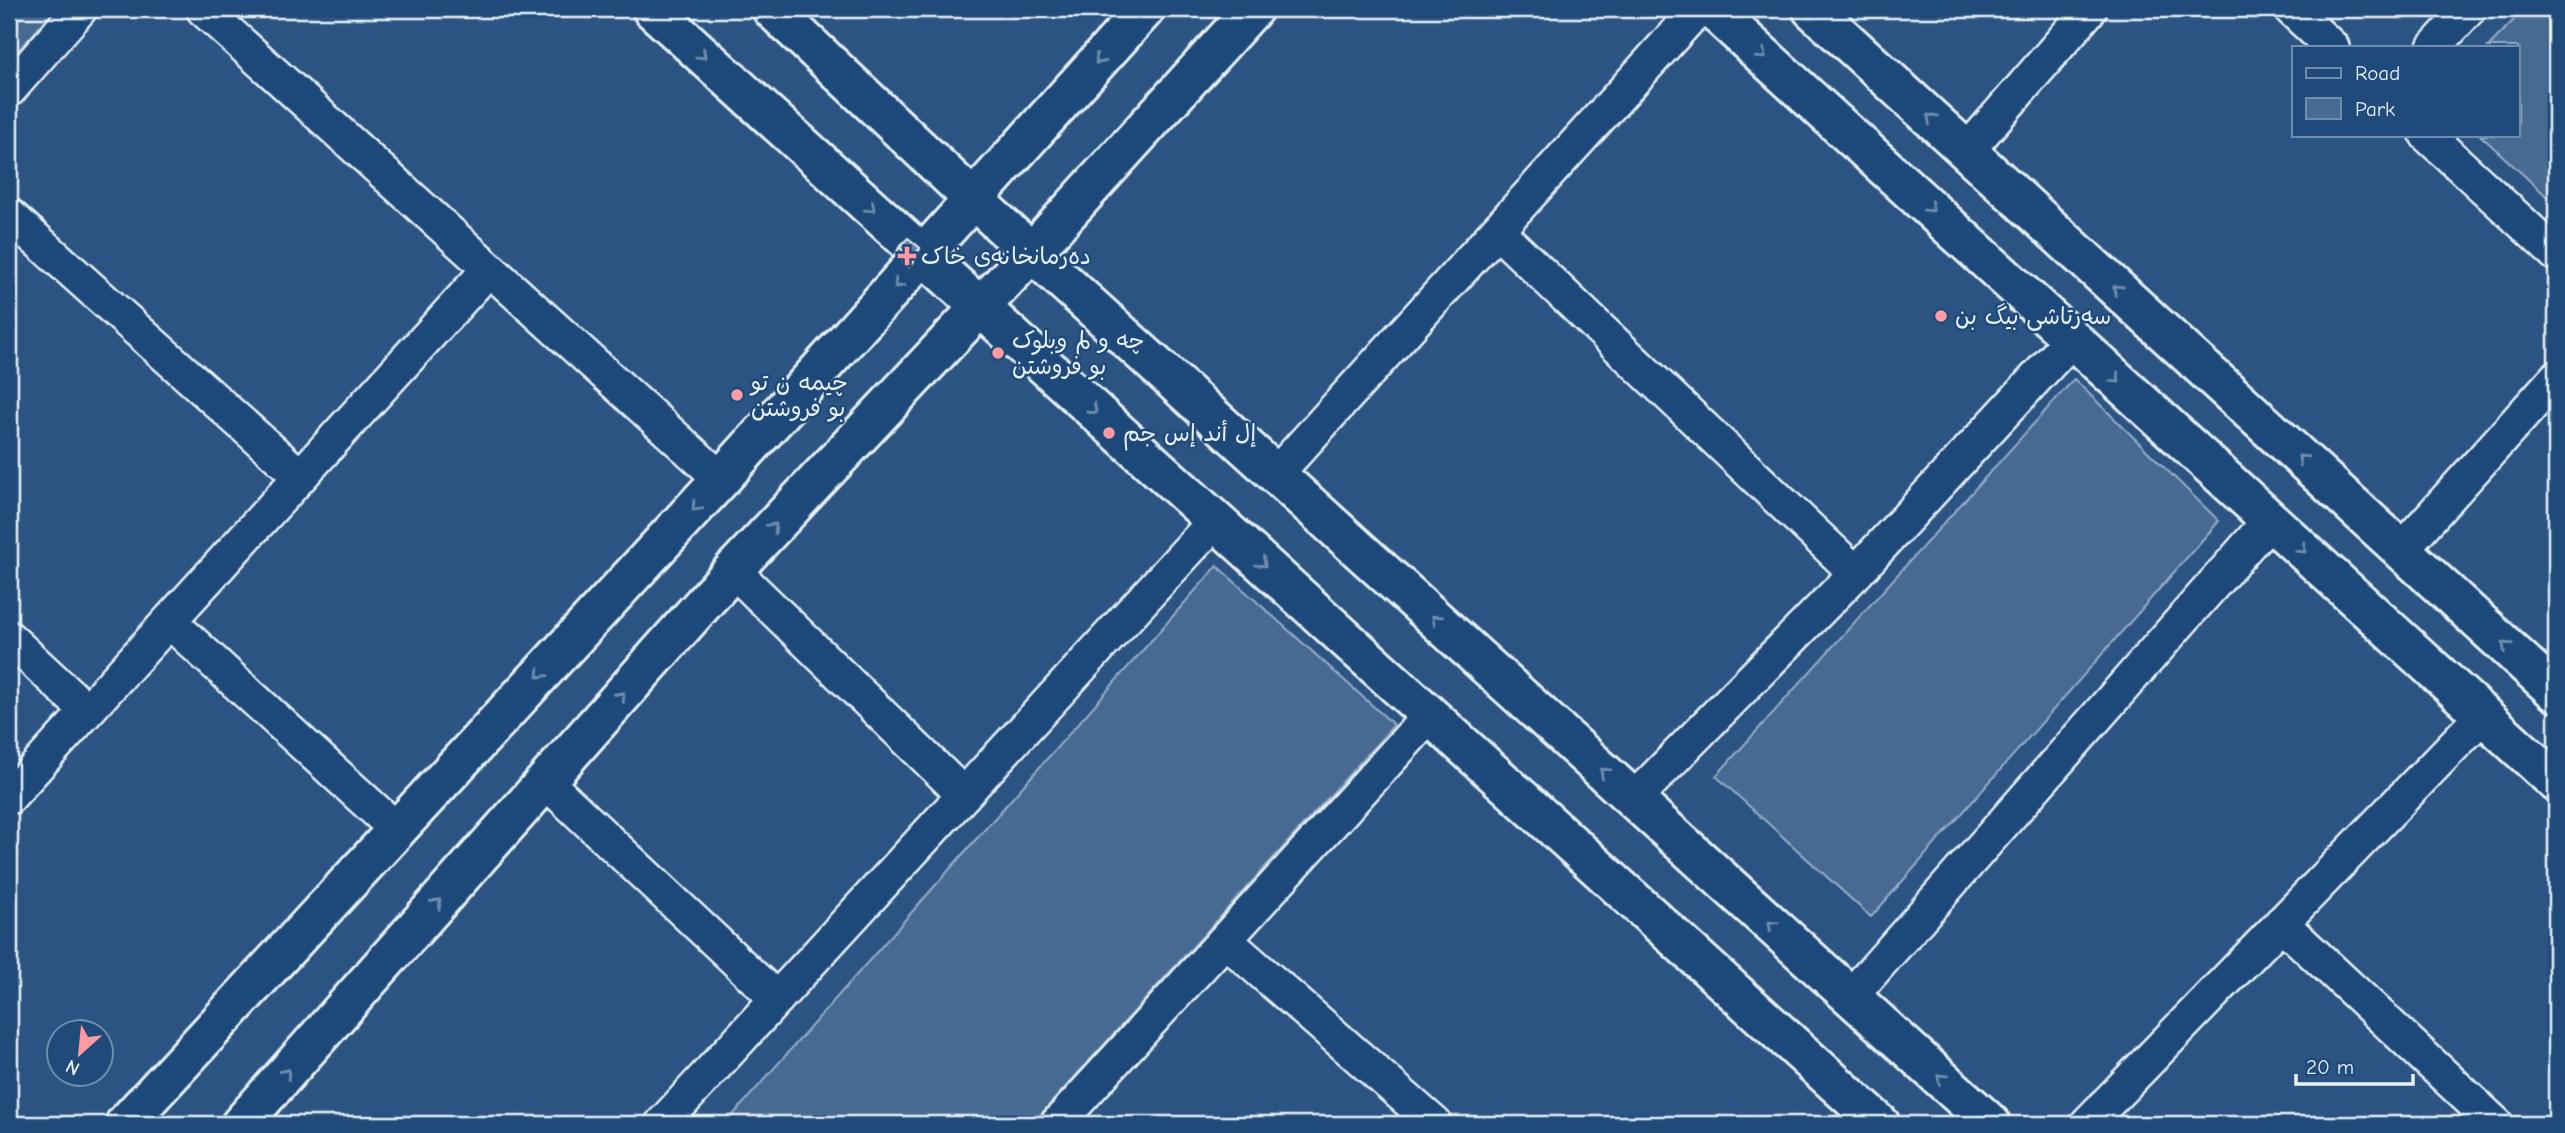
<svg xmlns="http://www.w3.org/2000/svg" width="2565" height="1133" font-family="'Comic Neue','Playpen Sans Arabic',sans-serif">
	<rect width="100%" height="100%" fill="#2b5482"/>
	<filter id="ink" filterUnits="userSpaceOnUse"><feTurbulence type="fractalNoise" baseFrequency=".0143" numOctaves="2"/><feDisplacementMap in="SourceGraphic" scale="14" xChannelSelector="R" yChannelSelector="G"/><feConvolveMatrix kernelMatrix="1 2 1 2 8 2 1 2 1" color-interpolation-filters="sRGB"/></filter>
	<g filter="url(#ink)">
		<path fill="#476b93" stroke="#98aec6" stroke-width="2" d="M9 9H56L9 61Z
			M2524 9H2556V205L2480 135H2518V47H2488Z
			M2074 379 2219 521 1871 917 1716 776Z
			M1217 566 1394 725 1032 1124H725Z"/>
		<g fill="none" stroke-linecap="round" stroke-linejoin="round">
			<defs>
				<path id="street" d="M203 9 721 479
					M2291 9 2332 47
					M2434 47 2469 9
					M9 90 80 9
					M2427 135 2556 254
					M1967 151 2090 9
					M9 215 300 476
					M1497 231 1856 573
					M1276 474 1698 9
					M2401 550 2556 378
					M733 570 964 795
					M169 621 397 830
					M9 638 87 711
					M545 781 777 999
					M9 797 489 269
					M1634 799 1856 573 2072 339
					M2281 923 2496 1124
					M1225 940 1435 1124
					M1851 996 2270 520
					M662 1124 1215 521
					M1057 1124 1430 715
					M2087 1124 2483 715"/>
				<path id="secondary" d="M652 9 1880 1124
					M772 9 974 200 1991 1124
					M1712 9 2556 782
					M1812 9 2556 692
					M125 1124 721 479 1145 9
					M241 1124 733 570 1032 252 1253 9"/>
			</defs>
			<use href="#street" stroke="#e8f1f8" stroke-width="38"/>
			<use href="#secondary" stroke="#e8f1f8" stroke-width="44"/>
			<use href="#street" stroke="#1f4a7a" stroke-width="33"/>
			<use href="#secondary" stroke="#1f4a7a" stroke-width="38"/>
		</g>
		<path fill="#506c8a" stroke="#e8f1f8" stroke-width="2" d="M899 247 917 257 909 267 896 255Z"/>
		<path fill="#415871" stroke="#e8f1f8" stroke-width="2" d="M920 248 917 257 909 267 912 258Z"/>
		<path fill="#5d7da1" stroke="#e8f1f8" stroke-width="2" d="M908 238 920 248 912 258 899 247Z"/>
		<defs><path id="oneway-chevron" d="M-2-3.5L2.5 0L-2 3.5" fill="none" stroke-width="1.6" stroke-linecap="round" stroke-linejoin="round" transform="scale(1.75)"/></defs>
		<g stroke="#6f8dac">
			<use href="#oneway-chevron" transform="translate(702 55) rotate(42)"/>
			<use href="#oneway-chevron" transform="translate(1762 55) rotate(42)"/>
			<use href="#oneway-chevron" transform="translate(1099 60) rotate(132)"/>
			<use href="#oneway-chevron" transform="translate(1931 118) rotate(-137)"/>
			<use href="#oneway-chevron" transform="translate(871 208) rotate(42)"/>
			<use href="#oneway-chevron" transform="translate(1930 208) rotate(42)"/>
			<use href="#oneway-chevron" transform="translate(898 284) rotate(132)"/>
			<use href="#oneway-chevron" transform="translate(2117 289) rotate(-137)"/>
			<use href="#oneway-chevron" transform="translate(2116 379) rotate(43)"/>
			<use href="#oneway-chevron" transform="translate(1093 410) rotate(42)"/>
			<use href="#oneway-chevron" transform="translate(2302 459) rotate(-137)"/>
			<use href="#oneway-chevron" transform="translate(696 507) rotate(133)"/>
			<use href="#oneway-chevron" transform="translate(773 527) rotate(-47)"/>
			<use href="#oneway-chevron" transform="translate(2302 549) rotate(43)"/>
			<use href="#oneway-chevron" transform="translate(1262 563) rotate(42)"/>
			<use href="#oneway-chevron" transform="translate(1436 619) rotate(-138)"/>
			<use href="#oneway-chevron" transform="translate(2506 646) rotate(-137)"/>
			<use href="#oneway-chevron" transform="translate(541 674) rotate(133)"/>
			<use href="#oneway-chevron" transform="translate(621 696) rotate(-48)"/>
			<use href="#oneway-chevron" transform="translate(1604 772) rotate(-138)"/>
			<use href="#oneway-chevron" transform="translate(437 903) rotate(-48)"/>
			<use href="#oneway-chevron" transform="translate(1772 925) rotate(-138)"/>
			<use href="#oneway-chevron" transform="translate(286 1073) rotate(-48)"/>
			<use href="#oneway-chevron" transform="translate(1941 1078) rotate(-138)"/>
		</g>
	</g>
	<g fill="#ff9aa2" stroke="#1f4a7a" stroke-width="2.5">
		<path d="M903.5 245.5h7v7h7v7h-7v7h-7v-7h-7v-7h7z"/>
		<circle cx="1941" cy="316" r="7"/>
		<circle cx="998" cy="353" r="7"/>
		<circle cx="737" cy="395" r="7"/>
		<circle cx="1109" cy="433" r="7"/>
	</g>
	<g text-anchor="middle" stroke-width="5" stroke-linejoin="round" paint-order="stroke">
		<g font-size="23" fill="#e8f1f8" stroke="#1f4a7a" text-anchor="start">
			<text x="921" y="264">دەرمانخانەی خاک</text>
			<text x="1955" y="324">سەرتاشی بیگ بن</text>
			<text x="1012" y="348">چه و لم وبلوک<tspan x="1012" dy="26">بو فروشتن</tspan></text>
			<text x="751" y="390">چیمه ن تو<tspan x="751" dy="26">بو فروشتن</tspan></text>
			<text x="1123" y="441">إل أند إس جم</text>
		</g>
	</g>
	<rect width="2565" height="1133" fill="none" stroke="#1f4a7a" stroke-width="35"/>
	<rect x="18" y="18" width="2530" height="1098" fill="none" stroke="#e8f1f8" stroke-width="2.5" filter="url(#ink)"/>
	<rect x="2292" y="46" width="228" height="91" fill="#1f4a7a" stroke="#6f8dac" stroke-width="2"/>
	<rect x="2306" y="68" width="35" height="10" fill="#1f4a7a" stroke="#6f8dac" stroke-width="2"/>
	<text x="2355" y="80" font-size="21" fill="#e8f1f8">Road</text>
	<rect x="2306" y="98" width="35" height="21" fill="#476b93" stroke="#6f8dac" stroke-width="2"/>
	<text x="2355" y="116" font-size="21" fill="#e8f1f8">Park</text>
	<g transform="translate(80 1053) rotate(207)"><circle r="33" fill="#1f4a7a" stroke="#6f8dac" stroke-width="2"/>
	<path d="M0-5L12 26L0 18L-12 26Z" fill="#ff9aa2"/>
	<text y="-10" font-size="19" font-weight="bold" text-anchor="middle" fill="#e8f1f8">N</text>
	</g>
	<path d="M2296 1074v10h117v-10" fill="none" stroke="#e8f1f8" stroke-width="3.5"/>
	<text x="2306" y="1074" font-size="21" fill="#e8f1f8" stroke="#1f4a7a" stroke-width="5" paint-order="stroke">20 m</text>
</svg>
